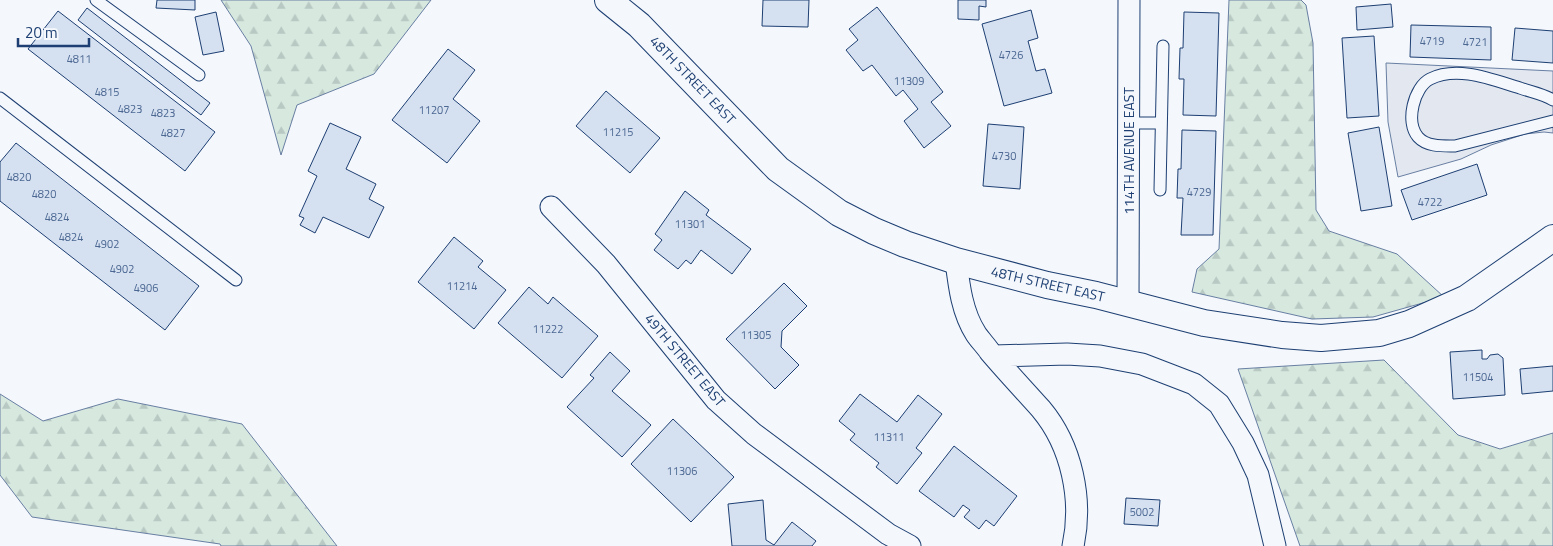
<svg xmlns="http://www.w3.org/2000/svg" width="1553" height="546" font-family="'Titillium Web',sans-serif">
	<defs>
		<pattern id="forest-firs" width="22" height="20" patternUnits="userSpaceOnUse" patternTransform="scale(1.25)"><rect width="22" height="20" fill="#d7e8df"/><path d="M5 1l3.5 6h-7zM16 11l3.5 6h-7z" fill="#b8c8c3"/></pattern>
	</defs>
	<rect width="100%" height="100%" fill="#f4f7fb"/>
	<path fill="url(#forest-firs)" stroke="#687fa3" d="M221 0H431L374 74 297 105 281 155 251 46Z
		M1229 0H1301L1306 5 1313 43 1316 210 1329 231 1397 254 1444 297 1373 317 1312 319 1192 292 1197 269 1219 249Z
		M1384 360 1458 435 1500 449 1553 433V546H1300L1238 369Z
		M0 394 43 421 118 399 242 424 337 546H221L220 544 32 517 0 475Z"/>
	<path fill="#e3e8f0" stroke="#687fa3" d="M1386 63 1553 71V133L1544 132 1525 134 1491 145 1461 159 1398 177 1388 122Z"/>
	<path fill="#d5e0f0" stroke="#1d3f73" d="M157 0H195V10L156 8Z
		M763 0H809L808 27 762 26Z
		M958 0H986V7L979 6V20L958 19Z
		M1391 4 1393 27 1357 30 1356 7Z
		M877 7 943 92 931 102 951 126 924 148 904 121 918 109 903 90 896 96 872 65 863 71 846 50 858 40 849 29Z
		M87 8 210 103 201 115 78 20Z
		M1031 10 1038 38 1028 41 1036 71 1045 69 1052 93 1004 106 982 24Z
		M58 11 215 132 185 171 28 49Z
		M216 12 224 51 203 55 195 17Z
		M1184 12 1219 13 1216 116 1183 115 1184 79H1179L1180 48H1183Z
		M1411 25 1491 27V60L1410 57Z
		M1515 28 1553 31V63L1512 60Z
		M1374 36 1379 116 1347 118 1342 38Z
		M448 49 475 70 453 99 480 121 447 163 392 120Z
		M606 91 660 138 630 173 576 126Z
		M330 123 361 137 346 169 376 184 369 199 384 207 369 238 323 217 315 233 300 225 304 218 299 216 317 176 308 171Z
		M988 124 1024 127 1020 189 983 186Z
		M1379 127 1392 206 1361 211 1348 133Z
		M1182 130 1216 131 1213 235H1181L1183 198H1177L1178 169H1181Z
		M16 143 199 286 165 330 0 201V162Z
		M1477 164 1487 195 1412 220 1401 190Z
		M685 191 709 210 706 215 751 249 732 274 701 250 691 264 686 260 678 269 654 250 662 240 655 234Z
		M454 237 483 261 478 267 506 290 474 329 418 282Z
		M784 283 807 306 782 331 781 347 799 365 775 389 726 339Z
		M529 287 548 304 553 297 598 336 562 378 498 323Z
		M1482 350V359H1487L1490 355 1498 354 1503 358 1505 395 1453 399 1450 352Z
		M610 352 630 371 612 391 651 425 622 457 567 407 594 378 590 375Z
		M1553 366V391L1522 394 1520 369Z
		M860 394 897 422 918 395 942 414 916 448 922 453 897 484 876 467 879 463 850 440 855 434 839 421Z
		M673 419 734 477 691 522 631 464Z
		M954 446 1017 496 994 526 986 520 979 529 964 517 970 510 963 505 954 517 919 491Z
		M1126 498 1160 500 1158 526 1124 524Z
		M763 500 766 540 774 545 792 522 816 541 812 546H732L728 504Z"/>
	<g fill="none" stroke-linecap="round" stroke-linejoin="round">
		<defs>
			<path id="service" d="M96 0 199 75
				M0 98 236 280
				M1553 100C1543 94 1531 92 1520 88 1493 80 1458 65 1430 79 1414 87 1405 122 1418 137 1427 147 1443 146 1455 146L1553 121
				M1129 123H1161
				M1160 190 1163 46"/>
			<path id="minor" d="M551 207 606 264 716 400 754 434 888 534 910 546
				M956 261C959 286 962 312 976 334 980 340 986 346 990 352 1007 372 1024 390 1041 409 1072 446 1083 500 1073 546
				M1128 303 1129 0
				M994 356 1067 354 1100 356 1142 364 1194 384 1219 404 1243 443 1258 475 1275 546"/>
			<path id="tertiary" d="M608 0 639 25 778 169 839 213 874 231 905 244 956 261 1047 285 1096 295 1204 323 1282 335 1321 338 1379 333 1409 324 1467 298 1553 238"/>
		</defs>
		<use href="#service" stroke="#1d3f73" stroke-width="13"/>
		<use href="#minor" stroke="#1d3f73" stroke-width="23"/>
		<use href="#tertiary" stroke="#1d3f73" stroke-width="28"/>
		<use href="#service" stroke="#f4f7fb" stroke-width="11"/>
		<use href="#minor" stroke="#f4f7fb" stroke-width="21"/>
		<use href="#tertiary" stroke="#f4f7fb" stroke-width="26"/>
	</g>
	<g text-anchor="middle" stroke-width="4" stroke-linejoin="round" paint-order="stroke">
		<g font-size="11" fill="#4b6792">
			<text x="1432" y="45">4719</text>
			<text x="1475" y="46">4721</text>
			<text x="1011" y="59">4726</text>
			<text x="79" y="63">4811</text>
			<text x="909" y="85">11309</text>
			<text x="107" y="96">4815</text>
			<text x="130" y="113">4823</text>
			<text x="434" y="114">11207</text>
			<text x="163" y="117">4823</text>
			<text x="618" y="136">11215</text>
			<text x="173" y="137">4827</text>
			<text x="1004" y="160">4730</text>
			<text x="19" y="181">4820</text>
			<text x="1199" y="196">4729</text>
			<text x="44" y="198">4820</text>
			<text x="1430" y="206">4722</text>
			<text x="57" y="221">4824</text>
			<text x="690" y="228">11301</text>
			<text x="71" y="241">4824</text>
			<text x="107" y="248">4902</text>
			<text x="122" y="273">4902</text>
			<text x="462" y="290">11214</text>
			<text x="146" y="292">4906</text>
			<text x="548" y="333">11222</text>
			<text x="756" y="339">11305</text>
			<text x="1478" y="381">11504</text>
			<text x="889" y="441">11311</text>
			<text x="682" y="475">11306</text>
			<text x="1142" y="516">5002</text>
		</g>
		<g font-size="14" fill="#1d3f73" stroke="#f4f7fb">
			<text transform="translate(693 80) rotate(46)" y="5">48TH STREET EAST</text>
			<text transform="translate(1129 151) rotate(-90)" y="5">114TH AVENUE EAST</text>
			<text transform="translate(1048 284) rotate(13)" y="5">48TH STREET EAST</text>
			<text transform="translate(685 360) rotate(50)" y="5">49TH STREET EAST</text>
		</g>
	</g>
	<path d="M18 38v8h71v-8" fill="none" stroke="#1d3f73" stroke-width="2.5"/>
	<text x="25" y="38" font-size="15" fill="#1d3f73" stroke="#f4f7fb" stroke-width="4" paint-order="stroke">20 m</text>
</svg>
